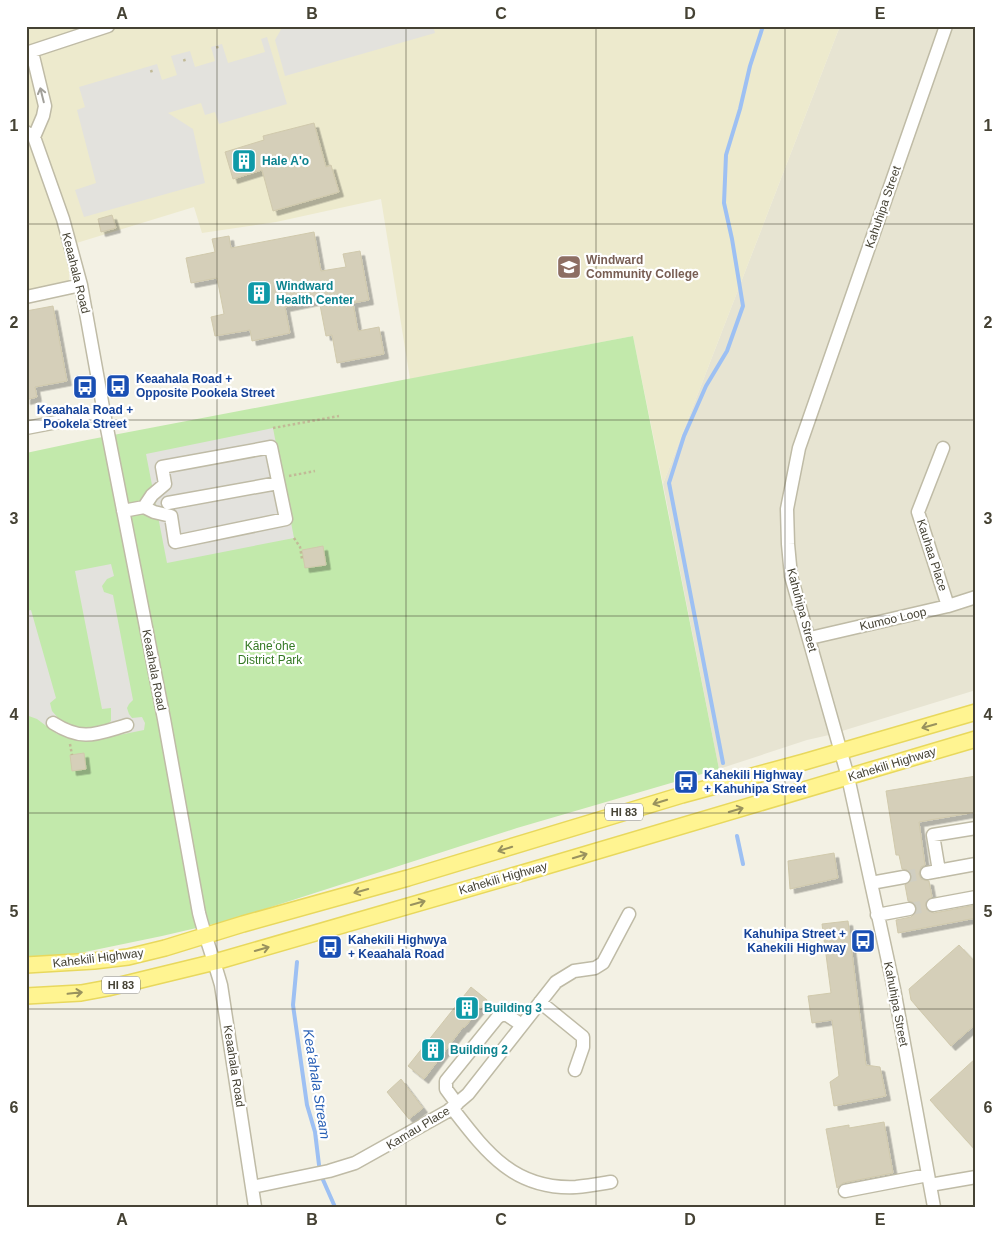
<svg xmlns="http://www.w3.org/2000/svg" width="1002" height="1233" font-family="Helvetica,sans-serif">
	<defs>
		<filter id="shadow"><feDropShadow dx="4.5" dy="4.5" stdDeviation="0" flood-color="#0004"/></filter>
	</defs>
	<rect width="100%" height="100%" fill="#f3f1e4"/>
	<path fill="#e7e4d2" d="M840 26H976V690L829 735 807 740 719 769 663 484Z"/>
	<path fill="#edeacd" d="M26 26H840L663 484 633 336 410 379 381 199 276 222 202 233 194 207 70 245 69 288 26 297Z"/>
	<path fill="#c2e9ab" d="M633 336 719 769 517 828 231 920 162 936 80 953 26 958V453L87 440Z"/>
	<path fill="#e3e2dd" d="M283 26H433L435 33 285 76 275 40Z
		M267 37 287 104 219 124 215 112 205 115 201 103 168 113 193 129 205 183 84 217 75 190 96 183 77 110 85 107 79 87 157 64 162 80 177 75 171 56 190 51 195 67 215 61 211 47 222 44 228 63 265 52 261 39Z
		M273 428 294 538 167 563 146 454Z
		M111 564 114 576 107 579 102 586 104 592 113 595 133 700 129 704 127 708 129 714 132 718 142 717 145 723 144 730 99 739 78 741 57 734 37 719 26 715V611L31 610 56 698 50 703 52 711 59 719 68 724 82 728 104 727 111 721V708L102 709 75 571Z"/>
	<g fill="none" stroke-linecap="round" stroke-linejoin="round">
		<path stroke="#9dc0f3" stroke-width="4" d="M723 763 669 483 684 436 706 386 727 351 743 306 732 239 724 203 726 155 740 109 750 66 763 26
			M737 836 743 864
			M297 962 293 1005 307 1105 315 1132 320 1173 335 1207"/>
	</g>
	<path fill="#d5cfb9" stroke="#d0c9ac" filter="url(#shadow)" d="M314 123 326 167 331 165 339 192 273 211 262 170 233 179 225 152 264 140 263 136Z
		M112 215 116 228 101 232 98 219Z
		M314 232 321 271 346 267 343 254 360 251 369 300 353 303 358 331 379 327 384 354 337 363 332 335 326 336 319 300 285 307 290 333 252 341 250 330 215 336 211 317 224 314 217 278 191 283 186 258 215 252 212 239 229 236 231 248Z
		M53 306 67 381 35 387 37 397 26 400V311Z
		M323 546 326 565 305 568 302 550Z
		M84 753 86 769 72 771 70 755Z
		M976 776V812L919 822 925 865 921 867 919 874 921 879 929 881 932 897 926 902 927 910 934 913 976 905V918L898 933 896 920 911 917 916 912 917 908 915 903 908 901 905 885 911 880 912 875 907 870 902 869 899 855H896L886 791Z
		M834 853 838 878 790 889 788 861Z
		M848 921 866 1065 880 1067 886 1096 834 1106 830 1082 839 1076 832 1020 812 1023 808 996 831 993 822 924Z
		M959 945 976 963V1024L951 1046 911 1000 909 989Z
		M471 987 487 1000 464 1028 463 1027 424 1079 408 1066Z
		M976 1058V1151L930 1100Z
		M401 1079 423 1108 409 1119 387 1092Z
		M884 1122 893 1173 843 1183 837 1188 826 1129 849 1125V1128Z"/>
	<g fill="none" stroke-linecap="round" stroke-linejoin="round">
		<path stroke="#d0cec1" stroke-width="12" stroke-dasharray="12 6" stroke-linecap="butt" d="M904 877 927 873
			M909 909 933 905"/>
		<defs>
			<path id="minor" d="M32 52 45 106 43 116 34 137
				M26 53 108 26
				M26 132 34 137 63 219 81 285 104 413 164 719 199 913C205 937 214 960 221 985L255 1207
				M26 297 81 285
				M26 428 104 413
				M943 448 918 512 948 606
				M168 503 278 483
				M123 511 144 507 154 512 171 516 175 542 286 519 271 447 162 467 165 484 152 495 144 507
				M810 638 948 606 976 597
				M53 723C83 742 96 734 127 725
				M939 871 933 835 976 828
				M927 873 976 864
				M871 883 904 877
				M933 905 976 897
				M877 915 909 909
				M540 1002 583 1037V1047L575 1070
				M457 1104 446 1089V1081L497 1018 501 1015H507L522 1025
				M452 1108C486 1152 514 1190 576 1187 588 1186 599 1184 611 1182
				M930 1185 976 1177
				M252 1187 329 1171 355 1163 448 1111 468 1094 556 982 574 971 595 968 603 963 629 914
				M845 1191 928 1175
				M934 1207 894 989 848 777 791 576 788 544 787 509 799 448 946 26"/>
			<path id="major" d="M26 965 94 961 128 957 165 948 243 924 408 878 682 795 804 762 976 712
				M26 996 81 993 108 988 215 962 533 870 976 739"/>
		</defs>
		<use href="#minor" stroke="#bfbba6" stroke-width="15"/>
		<use href="#major" stroke="#e8d85d" stroke-width="18"/>
		<path stroke="#c1ba97" stroke-width="2.5" stroke-dasharray="2.5 2.5" stroke-linecap="butt" d="M217 46 218 50
			M184 59 185 62
			M151 70 152 73
			M273 428 339 416
			M289 476 315 471
			M294 538 300 547 302 559H304
			M70 744 72 755"/>
		<use href="#minor" stroke="#fff" stroke-width="12"/>
		<use href="#major" stroke="#fff491" stroke-width="15"/>
	</g>
	<defs><path id="oneway-shaft" d="M-6 0H5M1.5-3L5.5 0L1.5 3" fill="none" stroke-width="1.6" stroke-linecap="round" stroke-linejoin="round" transform="scale(1.25)"/></defs>
	<use stroke="#a2a09a" href="#oneway-shaft" transform="translate(42 95) rotate(-104)"/>
	<g stroke="#99925e">
		<use href="#oneway-shaft" transform="translate(929 726) rotate(164)"/>
		<use href="#oneway-shaft" transform="translate(660 802) rotate(163)"/>
		<use href="#oneway-shaft" transform="translate(736 810) rotate(-16)"/>
		<use href="#oneway-shaft" transform="translate(505 849) rotate(163)"/>
		<use href="#oneway-shaft" transform="translate(580 856) rotate(-17)"/>
		<use href="#oneway-shaft" transform="translate(361 891) rotate(164)"/>
		<use href="#oneway-shaft" transform="translate(418 903) rotate(-16)"/>
		<use href="#oneway-shaft" transform="translate(262 949) rotate(-16)"/>
		<use href="#oneway-shaft" transform="translate(75 993) rotate(-6)"/>
	</g>
	<path fill="none" stroke="#454234" stroke-width="1" stroke-opacity="0.55" d="M217 26V1207M406 26V1207M596 26V1207M785 26V1207M26 224H976M26 420H976M26 616H976M26 813H976M26 1009H976"/>
	<defs>
		<symbol id="building-square" viewBox="-11 -11 22 22"><rect x="-9" y="-9" width="18" height="18" rx="4" fill="#0f9aa8" stroke="#fff"/><path d="M-4-6H4V6H1V3H-1V6H-4ZM-2.5-4.3h1.7v1.8h-1.7ZM.8-4.3h1.7v1.8H.8ZM-2.5-1h1.7V.8h-1.7ZM.8-1h1.7V.8H.8Z" fill="#fff"/></symbol>
		<symbol id="university-square" viewBox="-11 -11 22 22"><rect x="-9" y="-9" width="18" height="18" rx="4" fill="#8d6e63" stroke="#fff"/><path d="M0-5L7-2L0 1L-7-2ZM-4 1L0 2.5L4 1V4Q0 6-4 4Z" fill="#fff"/></symbol>
		<symbol id="bus-square" viewBox="-11 -11 22 22"><rect x="-9" y="-9" width="18" height="18" rx="4" fill="#1a4fb4" stroke="#fff"/><path d="M-5-6H5V4H4V6H2V4H-2V6H-4V4H-5ZM-3.5-4V0h7V-4ZM-3.5 1.2v1.5H-2V1.2ZM2 1.2v1.5H3.5V1.2Z" fill="#fff"/></symbol>
	</defs>
	<g fill-rule="evenodd">
		<use href="#building-square" x="230" y="147" width="28" height="28"/>
		<use href="#university-square" x="555" y="253" width="28" height="28"/>
		<use href="#building-square" x="245" y="279" width="28" height="28"/>
		<use href="#bus-square" x="104" y="372" width="28" height="28"/>
		<use href="#bus-square" x="71" y="373" width="28" height="28"/>
		<use href="#bus-square" x="672" y="768" width="28" height="28"/>
		<use href="#bus-square" x="849" y="927" width="28" height="28"/>
		<use href="#bus-square" x="316" y="933" width="28" height="28"/>
		<use href="#building-square" x="453" y="994" width="28" height="28"/>
		<use href="#building-square" x="419" y="1036" width="28" height="28"/>
	</g>
	<g text-anchor="middle" stroke-width="4.5" stroke-linejoin="round" paint-order="stroke">
		<g fill="#fff" stroke="#7d7b71" stroke-width="1">
			<rect x="605" y="803.5" width="38" height="17" rx="4"/>
			<rect x="102" y="976.5" width="38" height="17" rx="4"/>
		</g>
		<g font-size="11" font-weight="bold" fill="#454234">
			<text x="624" y="816">HI 83</text>
			<text x="121" y="989">HI 83</text>
		</g>
		<g font-size="12" font-weight="bold" fill="#0d838f" stroke="#fff" text-anchor="start">
			<text x="262" y="165">Hale A'o</text>
			<text x="276" y="290">Windward<tspan x="276" dy="14">Health Center</tspan></text>
			<text x="484" y="1012">Building 3</text>
			<text x="450" y="1054">Building 2</text>
		</g>
		<g font-size="12" fill="#454234" stroke="#fff">
			<text transform="translate(883 207) rotate(-71)" y="4">Kahuhipa Street</text>
			<text transform="translate(76 273) rotate(76)" y="4">Keaahala Road</text>
			<text transform="translate(932 555) rotate(72)" y="4">Kauhaa Place</text>
			<text transform="translate(802 610) rotate(75)" y="4">Kahuhipa Street</text>
			<text transform="translate(893 619) rotate(-13)" y="4">Kumoo Loop</text>
			<text transform="translate(154 670) rotate(79)" y="4">Keaahala Road</text>
			<text transform="translate(892 764) rotate(-17)" y="4">Kahekili Highway</text>
			<text transform="translate(503 878) rotate(-16)" y="4">Kahekili Highway</text>
			<text transform="translate(98 958) rotate(-7)" y="4">Kahekili Highway</text>
			<text transform="translate(896 1004) rotate(79)" y="4">Kahuhipa Street</text>
			<text transform="translate(234 1066) rotate(81)" y="4">Keaahala Road</text>
			<text transform="translate(418 1128) rotate(-31)" y="4">Kamau Place</text>
		</g>
		<g font-size="12" font-weight="bold" fill="#785e54" stroke="#fff" text-anchor="start">
			<text x="586" y="264">Windward<tspan x="586" dy="14">Community College</tspan></text>
		</g>
		<g font-size="12" font-weight="bold" fill="#164399" stroke="#fff" text-anchor="start">
			<text x="136" y="383">Keaahala Road +<tspan x="136" dy="14">Opposite Pookela Street</tspan></text>
			<text x="85" y="414" text-anchor="middle">Keaahala Road +<tspan x="85" dy="14">Pookela Street</tspan></text>
			<text x="704" y="779">Kahekili Highway<tspan x="704" dy="14">+ Kahuhipa Street</tspan></text>
			<text x="846" y="938" text-anchor="end">Kahuhipa Street +<tspan x="846" dy="14">Kahekili Highway</tspan></text>
			<text x="348" y="944">Kahekili Highwya<tspan x="348" dy="14">+ Keaahala Road</tspan></text>
		</g>
		<g font-size="12" fill="#357925" stroke="#fff">
			<text x="270" y="650">Kāneʻohe<tspan x="270" dy="14">District Park</tspan></text>
		</g>
		<g font-size="14" font-style="italic" fill="#2960b5" stroke="#fff">
			<text transform="translate(317 1084) rotate(81)" y="5">Keaʻahala Stream</text>
		</g>
	</g>
	<rect width="1002" height="1233" fill="none" stroke="#ffffff" stroke-width="55"/>
	<rect x="28" y="28" width="946" height="1178" fill="none" stroke="#454234" stroke-width="2"/>
	<g font-size="16" text-anchor="middle" font-weight="bold" fill="#454234">
		<text x="122" y="19">A</text>
		<text x="312" y="19">B</text>
		<text x="501" y="19">C</text>
		<text x="690" y="19">D</text>
		<text x="880" y="19">E</text>
		<text x="14" y="131">1</text>
		<text x="988" y="131">1</text>
		<text x="14" y="328">2</text>
		<text x="988" y="328">2</text>
		<text x="14" y="524">3</text>
		<text x="988" y="524">3</text>
		<text x="14" y="720">4</text>
		<text x="988" y="720">4</text>
		<text x="14" y="917">5</text>
		<text x="988" y="917">5</text>
		<text x="14" y="1113">6</text>
		<text x="988" y="1113">6</text>
		<text x="122" y="1225">A</text>
		<text x="312" y="1225">B</text>
		<text x="501" y="1225">C</text>
		<text x="690" y="1225">D</text>
		<text x="880" y="1225">E</text>
	</g>
</svg>
